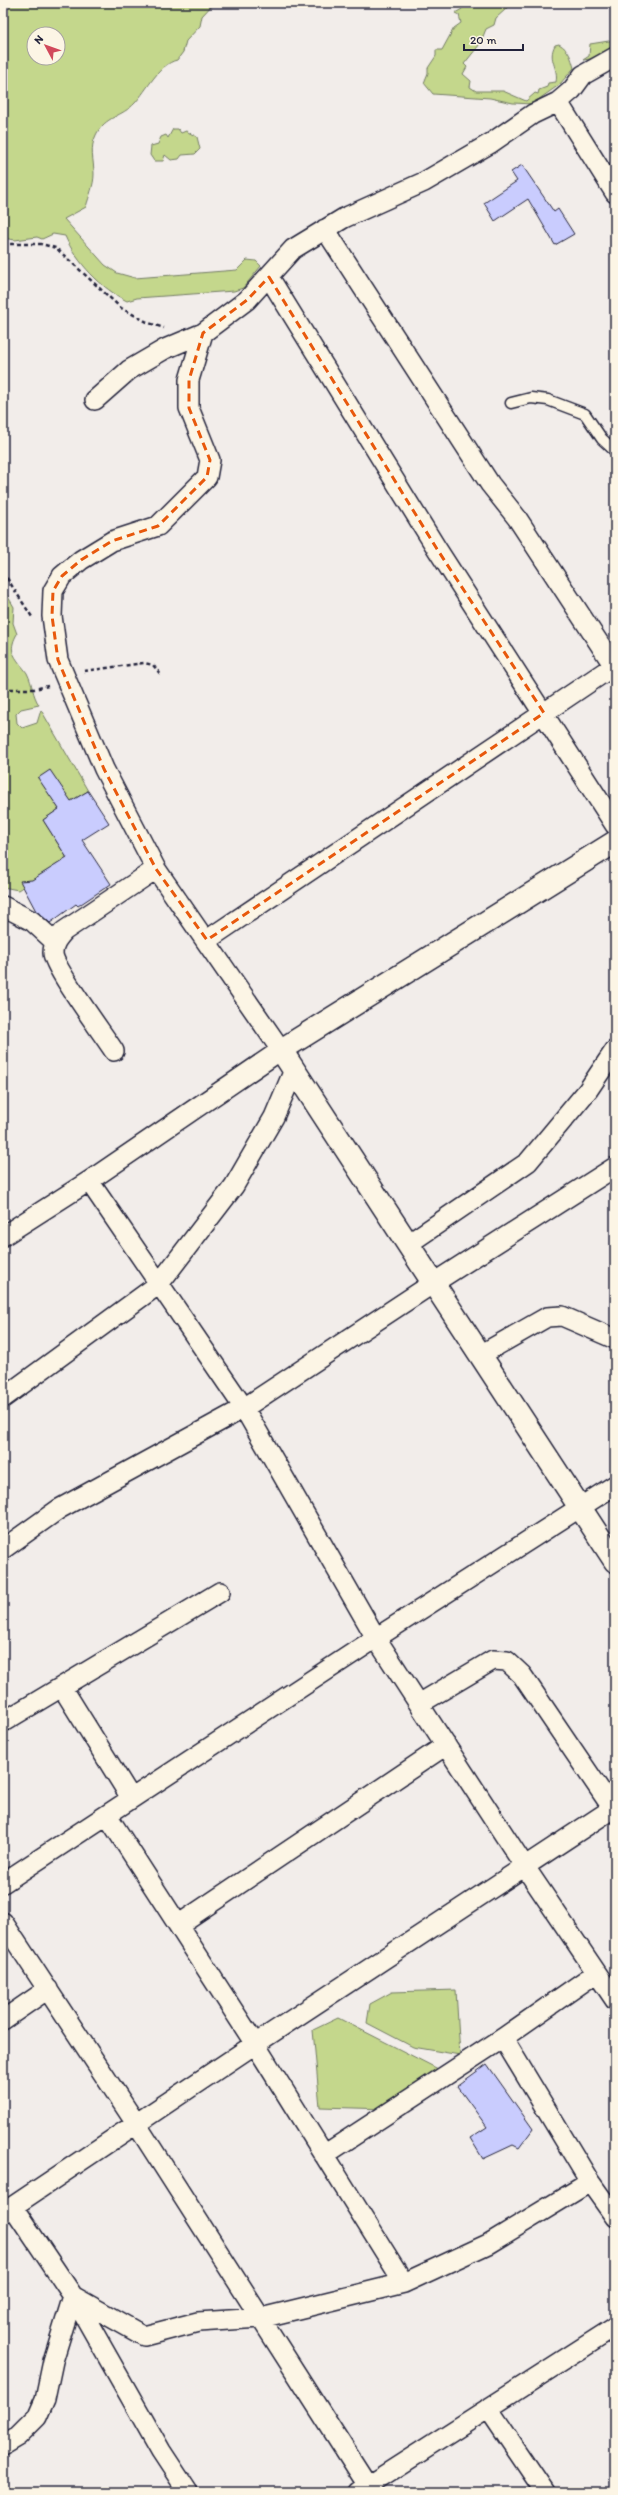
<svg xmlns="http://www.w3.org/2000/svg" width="618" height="2495" font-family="Itim,sans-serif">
	<rect width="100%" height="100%" fill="#f2edea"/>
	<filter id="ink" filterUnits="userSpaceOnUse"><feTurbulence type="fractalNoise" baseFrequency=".025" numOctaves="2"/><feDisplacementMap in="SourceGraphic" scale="8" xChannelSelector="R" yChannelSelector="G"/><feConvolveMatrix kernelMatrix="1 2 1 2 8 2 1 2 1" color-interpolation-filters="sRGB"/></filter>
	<g filter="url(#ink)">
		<path fill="#c4d78c" stroke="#737c64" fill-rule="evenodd" d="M3 3H214L202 16 200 26 186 41 183 52 177 60C159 64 147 90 135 103 122 117 105 116 96 135 89 149 94 160 94 174 94 185 89 196 86 207L64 219 105 265 117 273 135 278 237 270 247 260 256 261 261 266 243 288 234 291 137 298 127 301C102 289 76 262 65 236L53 234 42 239 37 237 15 240 3 238ZM34 34H58V58H34Z
			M464 3H508L506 9 496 18 494 25 486 29 480 44 464 64 467 67 463 74 471 81 470 87 476 91H503L526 101 535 93 538 94 539 90 547 87 548 83 556 82C559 67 547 60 555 45L559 44C569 50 571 57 574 68L559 85 532 104 513 103 490 98 433 94 424 83 428 73V68L436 56V50H442L454 28 461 23 459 15 455 13 462 9Z
			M615 40V47L590 59 583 60 589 56 590 44Z
			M173 129H178L181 133 186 131 197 137 200 149 195 154 182 155 179 159 171 160 165 155 163 161H154L150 155 151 146 158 144 161 137 166 135 168 138Z
			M3 588 14 607 13 623 17 634C14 639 11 647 13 652 15 659 23 667 27 673 33 685 32 694 39 705L21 709 16 714 17 723 22 728 37 723 41 710 88 791 71 801 51 796 59 809 43 820 67 858 18 890 3 887Z
			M456 1990 460 2055 413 2047 367 2023 370 2004 392 1992Z
			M338 2018 442 2071 388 2109 320 2107 313 2030Z"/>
		<path fill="#c9ccfe" stroke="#22223b" d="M522 165 554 212 558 209 574 234 555 245 528 199 495 221 484 203 517 181 511 172Z
			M50 770 71 801 88 791 109 823 82 840 111 884 78 906 76 904 50 923 36 911 20 881 32 880 67 858 43 820 59 809 38 778Z
			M487 2064 533 2129 519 2148 513 2145 483 2159 470 2138 487 2127 457 2086Z"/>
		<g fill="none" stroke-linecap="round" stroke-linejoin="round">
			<defs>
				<path id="service" d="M511 403 531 398 548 400 585 414 602 439 615 451"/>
				<path id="minor" d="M558 102 615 193
					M325 229 490 484 517 518 614 666
					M269 277 437 549 615 825
					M95 400 129 370 165 349 203 333
					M3 906 32 921 55 942
					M207 940 615 665
					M114 1051C104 1035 53 967 53 953 53 943 58 938 64 931L156 869
					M89 1181 244 1408 376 1638 525 1867 615 2000
					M3 1236 89 1181 281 1050 156 869 104 769 58 660 52 616 53 591 62 576 81 560 112 541 158 526 207 477 210 460 189 408V380L203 333 247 300 293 249 344 218 424 182 491 143 533 114 558 102 572 90 583 75 615 57
					M408 1244 528 1162 588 1090 615 1050
					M482 1354 547 1317 562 1316 615 1339
					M3 1398 159 1284 234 1186 274 1117 294 1070
					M3 1549 59 1509 244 1408 435 1282 615 1167
					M62 1687 131 1798
					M419 1704 493 1660 507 1661 522 1675 613 1809
					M3 1722 220 1592
					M107 1815 255 2044 404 2283
					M3 1883 376 1638 615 1485
					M3 1922 137 2125 372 2492
					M178 1925 446 1745
					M3 2020 48 1989
					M503 2038 590 2182 615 2217
					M324 2155 503 2038 596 1973
					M3 2213 255 2044 615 1807
					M73 2296 144 2336 198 2322 261 2318 404 2283 488 2244 590 2182
					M73 2296 161 2451 188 2492
					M488 2408 545 2492
					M3 2445 18 2436 37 2417 45 2399 53 2361 73 2296 13 2207
					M358 2492 615 2327"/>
				<path id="tertiary" d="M615 842 281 1050 615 1561"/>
			</defs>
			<use href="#service" stroke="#22223b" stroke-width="13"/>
			<use href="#minor" stroke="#22223b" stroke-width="22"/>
			<use href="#tertiary" stroke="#22223b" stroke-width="25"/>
			<path stroke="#22223b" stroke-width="2.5" stroke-dasharray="4 3" stroke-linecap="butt" d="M3 244H41L56 248 121 308 149 323 164 328
				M3 572 32 617
				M84 671 144 663 153 665 162 676
				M3 689H34L48 686"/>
			<use href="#service" stroke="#fcf5e5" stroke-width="10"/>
			<use href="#minor" stroke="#fcf5e5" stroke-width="19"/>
			<use href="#tertiary" stroke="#fcf5e5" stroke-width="22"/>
		</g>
	</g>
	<path fill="none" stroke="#e8590c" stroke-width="3" stroke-dasharray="8 5" stroke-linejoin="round" d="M269 277 437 549 544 713 207 940 156 869 104 769 58 660 52 616 53 591 62 576 81 560 112 541 158 526 207 477 210 460 189 408V380L203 333 247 300Z"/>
	<rect width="618" height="2495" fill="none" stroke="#fcf5e5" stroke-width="16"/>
	<rect x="8" y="8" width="602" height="2479" fill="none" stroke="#22223b" stroke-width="1.5" filter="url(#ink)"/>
	<g transform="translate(46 46) rotate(311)"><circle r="19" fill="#fcf5e5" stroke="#a5a1a1"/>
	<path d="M0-3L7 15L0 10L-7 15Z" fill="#d1495b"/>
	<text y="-6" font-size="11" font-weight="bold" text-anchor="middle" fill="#22223b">N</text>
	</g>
	<path d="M464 44v6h59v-6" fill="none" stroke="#22223b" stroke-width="2"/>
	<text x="470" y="44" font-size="12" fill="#22223b" stroke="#fcf5e5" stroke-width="3" paint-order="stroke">20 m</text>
</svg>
